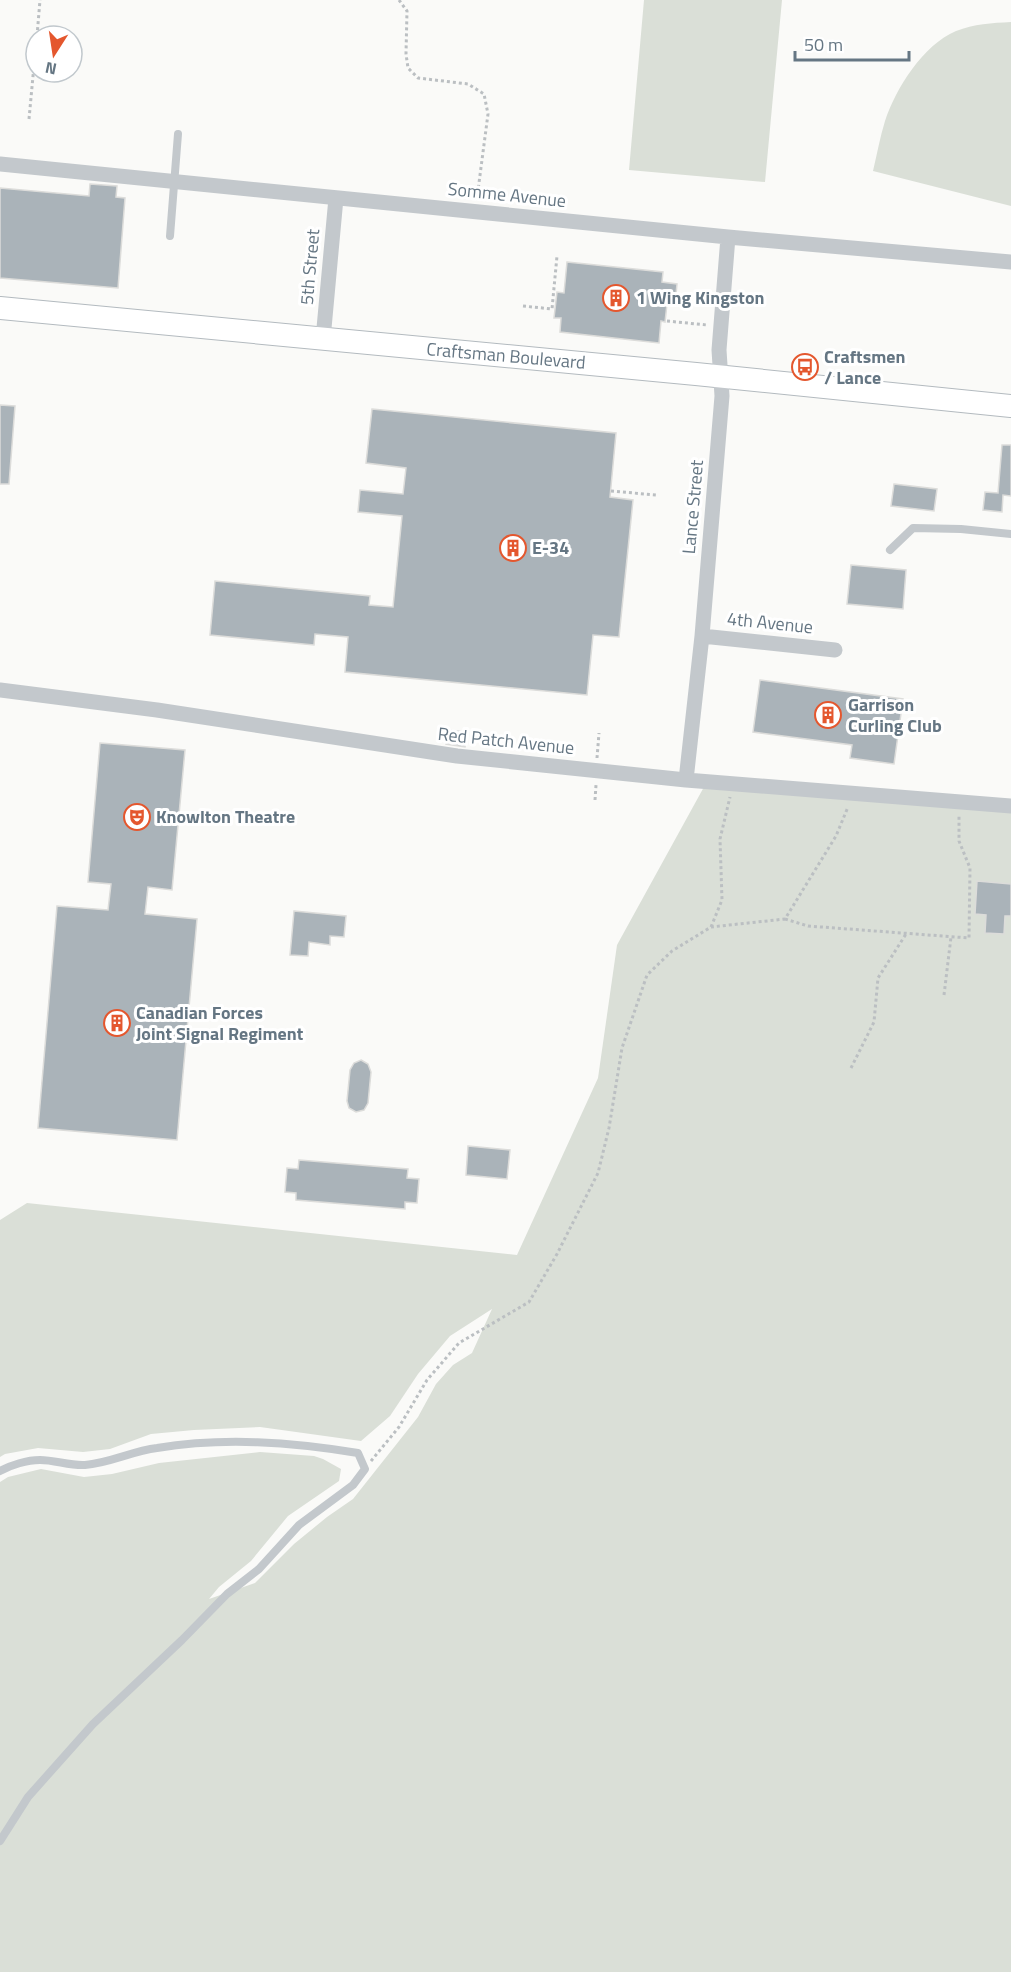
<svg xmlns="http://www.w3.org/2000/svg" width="1011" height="1972" font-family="'Titillium Web',sans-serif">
	<rect width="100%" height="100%" fill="#fafaf8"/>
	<path fill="#dadfd7" d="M644 0H782L765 182 629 170Z
		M1011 22V206L873 171C877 154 880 137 885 121 896 88 923 45 956 31 974 24 992 23 1011 22Z
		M710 776 1011 810V1972H0V1482L8 1477 41 1469 84 1477 112 1474 159 1463 260 1452 314 1456 323 1459 341 1469 339 1481 288 1516 251 1561 219 1587 209 1599 255 1583 294 1544 327 1517 353 1499 418 1417 436 1384 453 1365 472 1353 492 1309 450 1336 418 1374 390 1416 361 1441 260 1427 194 1430 151 1434 110 1449 83 1452 38 1448 5 1454 0 1457V1220L27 1203 517 1255 598 1078 617 945Z"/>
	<path fill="#aab3b9" stroke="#dcdcda" stroke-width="1.5" d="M90 184 117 186 116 197 125 198 118 288 0 278V188L89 196Z
		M567 262 663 272 662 282 677 284 675 305 667 304 665 322 661 321 659 343 560 332 561 318H554L557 292 564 293Z
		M0 405 15 406 9 484H0Z
		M372 409 616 433 610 497 633 500 619 637 593 635 587 695 345 672 348 637 315 634 314 645 210 635 215 581 370 596 369 605 393 607 402 516 358 512 360 490 403 494 406 468 366 463Z
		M1002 445H1011V496L1003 495 1002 512 983 510 985 492 998 493Z
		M894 484 937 489 934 511 891 506Z
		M851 565 906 570 903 609 847 604Z
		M760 680 903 699 894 764 850 758 852 745 753 732Z
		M447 730 467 732 465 747 446 744Z
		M100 743 185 750 172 890 148 887 145 914 197 919 177 1140 38 1128 57 906 108 910 111 884 88 882Z
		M977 881 1011 884V916H1005L1004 934 985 933 986 915 975 914Z
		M294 911 346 916 344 937 330 936V945L309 942 308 956 290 955Z
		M361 1060 368 1064 371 1072 368 1103 364 1110 356 1112 349 1108 347 1101 350 1070 354 1063Z
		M468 1146 510 1150 507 1179 466 1175Z
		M299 1160 408 1169 407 1178 419 1179 417 1203 405 1202V1209L296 1200V1193L285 1192 287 1168 298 1169Z"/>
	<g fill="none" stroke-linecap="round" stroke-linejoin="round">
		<defs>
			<path id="secondary" d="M0 308 696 374 1011 406"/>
		</defs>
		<use href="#secondary" stroke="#b3babf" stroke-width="24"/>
		<path stroke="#bbbfc2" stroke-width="3" stroke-dasharray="3 3" stroke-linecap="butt" d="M399 0 407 11 406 54 408 68 418 78 468 84 484 94 488 114 477 198
			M37 36 40 0
			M29 119 36 44
			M523 306 552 309 557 256
			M667 321 707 325
			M611 491 656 495
			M597 758 599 733
			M595 800 596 785
			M785 919 808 926 969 938 970 868 959 841V816
			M711 927 722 900 720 839 730 797
			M944 995 951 937
			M851 1068 874 1022 878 978 906 934
			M371 1461 399 1427 427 1380 459 1343 529 1302 557 1254 598 1173 609 1128 622 1048 647 975 672 951 711 927 785 919 836 836 848 807"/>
		<path stroke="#c3c8cc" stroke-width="8" d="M170 236 178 134
			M890 550 913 528 961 529 1011 534
			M0 1471C11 1465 27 1460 40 1460 55 1460 70 1466 85 1465 110 1463 132 1451 157 1448 224 1437 291 1442 358 1453L365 1469 353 1485 299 1525 259 1569 227 1594 182 1640 93 1724 28 1797 0 1841"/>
		<path stroke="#c3c8cc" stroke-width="15" d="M0 164 728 237 1011 262
			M323 339 336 198
			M702 636 835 650
			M0 690 157 710 457 756 686 780 1011 806
			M686 780 702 636 722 396 719 350 728 237"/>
		<use href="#secondary" stroke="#fff" stroke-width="22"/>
	</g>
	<defs>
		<symbol id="building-ring" viewBox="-11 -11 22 22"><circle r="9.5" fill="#fff" stroke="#e4572e" stroke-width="1.5"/><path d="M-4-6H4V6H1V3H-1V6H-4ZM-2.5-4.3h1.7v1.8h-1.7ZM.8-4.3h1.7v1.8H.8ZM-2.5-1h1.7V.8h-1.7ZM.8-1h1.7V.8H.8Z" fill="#e4572e"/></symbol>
		<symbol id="bus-ring" viewBox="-11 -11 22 22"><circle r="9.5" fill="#fff" stroke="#e4572e" stroke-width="1.5"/><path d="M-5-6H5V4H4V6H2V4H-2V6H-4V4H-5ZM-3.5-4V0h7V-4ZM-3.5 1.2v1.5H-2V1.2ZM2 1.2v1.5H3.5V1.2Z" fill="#e4572e"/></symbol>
		<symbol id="theatre-ring" viewBox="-11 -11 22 22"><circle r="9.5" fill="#fff" stroke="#e4572e" stroke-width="1.5"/><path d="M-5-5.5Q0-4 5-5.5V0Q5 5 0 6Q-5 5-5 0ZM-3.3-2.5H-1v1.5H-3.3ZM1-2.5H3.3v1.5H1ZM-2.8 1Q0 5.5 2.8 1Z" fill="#e4572e"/></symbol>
	</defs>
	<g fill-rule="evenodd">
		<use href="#building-ring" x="601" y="283" width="30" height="30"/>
		<use href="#bus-ring" x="790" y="352" width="30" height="30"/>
		<use href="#building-ring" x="498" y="533" width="30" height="30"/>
		<use href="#building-ring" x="813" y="700" width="30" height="30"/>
		<use href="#theatre-ring" x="122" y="802" width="30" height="30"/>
		<use href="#building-ring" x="102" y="1008" width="30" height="30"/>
	</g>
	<g text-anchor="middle" stroke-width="6" stroke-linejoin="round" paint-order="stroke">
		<g font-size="18" fill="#657683" stroke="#fff">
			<text transform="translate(507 195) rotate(6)" y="6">Somme Avenue</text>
			<text transform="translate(310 267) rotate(-85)" y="6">5th Street</text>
			<text transform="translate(506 356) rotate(5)" y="6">Craftsman Boulevard</text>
			<text transform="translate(693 507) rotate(-85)" y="6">Lance Street</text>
			<text transform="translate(770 623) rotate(6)" y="6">4th Avenue</text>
			<text transform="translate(506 741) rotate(6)" y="6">Red Patch Avenue</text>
		</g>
		<g font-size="18" font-weight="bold" fill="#657683" stroke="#fff" text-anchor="start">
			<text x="636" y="304">1 Wing Kingston</text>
			<text x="824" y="363">Craftsmen<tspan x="824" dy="21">/ Lance</tspan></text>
			<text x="532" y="554">E-34</text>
			<text x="848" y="711">Garrison<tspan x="848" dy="21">Curling Club</tspan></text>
			<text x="156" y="823">Knowlton Theatre</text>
			<text x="136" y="1019">Canadian Forces<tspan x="136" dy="21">Joint Signal Regiment</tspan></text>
		</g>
	</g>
	<g transform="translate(54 54) rotate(192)"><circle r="28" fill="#ffffff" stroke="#c1c8cd" stroke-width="1.5"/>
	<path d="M0-4.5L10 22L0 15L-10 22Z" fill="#e4572e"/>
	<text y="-9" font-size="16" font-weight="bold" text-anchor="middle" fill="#657683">N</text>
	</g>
	<path d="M795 51v9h114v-9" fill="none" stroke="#657683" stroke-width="3"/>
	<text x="804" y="51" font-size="18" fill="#657683" stroke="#ffffff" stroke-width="4.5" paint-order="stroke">50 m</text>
</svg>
